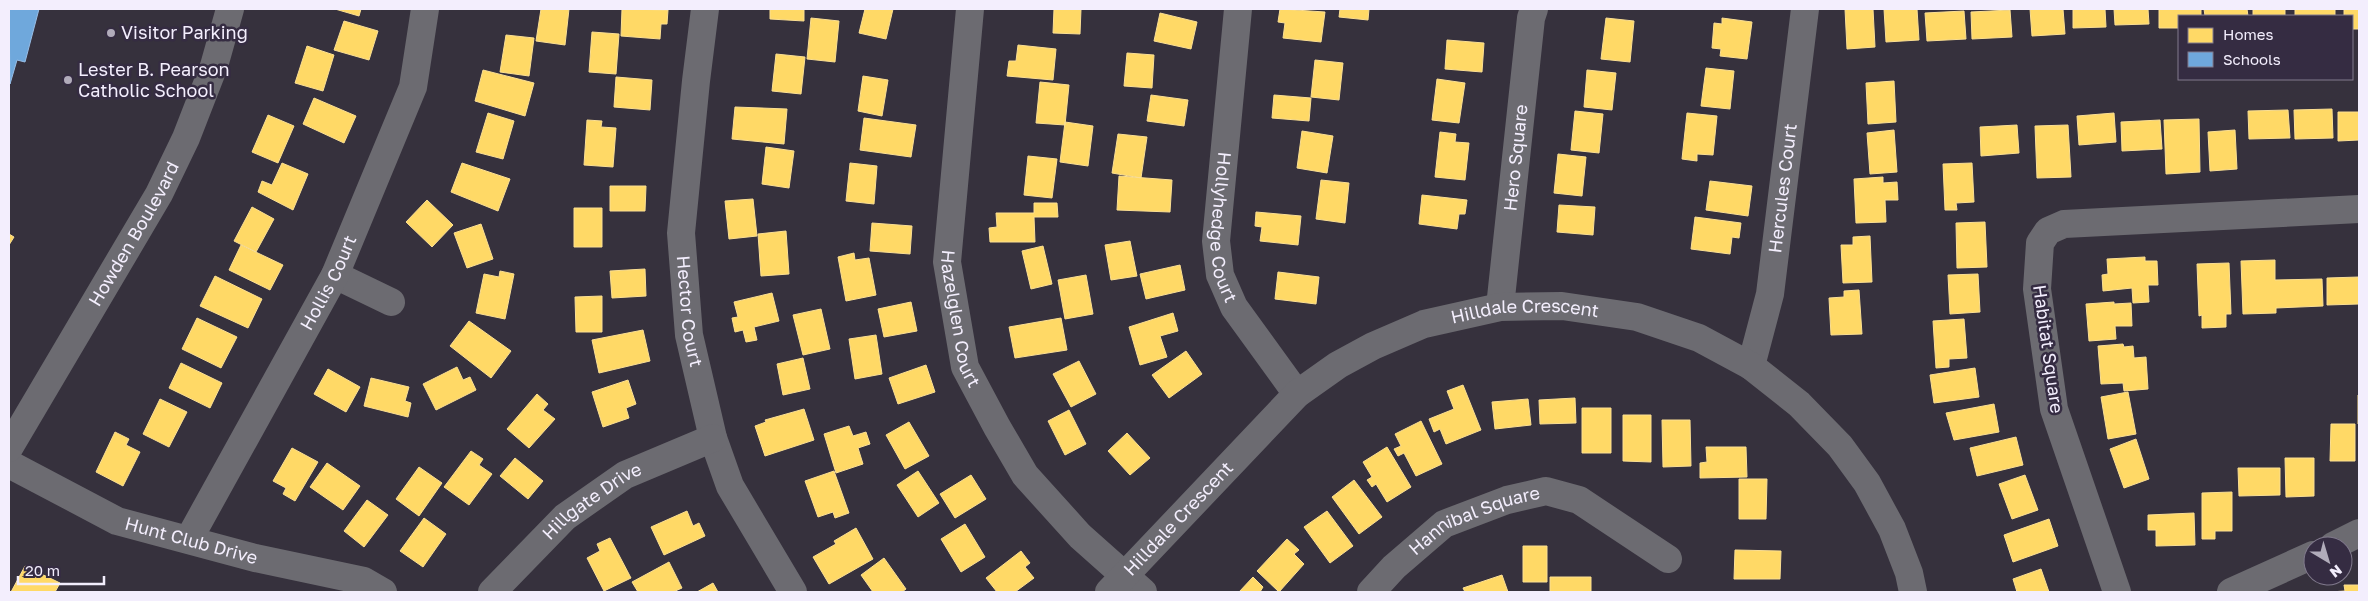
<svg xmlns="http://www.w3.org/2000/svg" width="2368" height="601" font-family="'Golos Text',sans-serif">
	<rect width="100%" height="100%" fill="#36313d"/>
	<path fill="#ffd966" stroke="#fbdf93" d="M335 9H361L359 16Z
		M541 9H569L565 45 536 41Z
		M622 9 668 10 667 24H661L660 39 621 36Z
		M770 9H804V21L770 19Z
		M865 9H893L886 39 859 33Z
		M1054 9H1081L1080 34 1053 33Z
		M1280 9 1325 12 1321 42 1283 38 1285 23 1278 22Z
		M1340 9H1369L1368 20 1339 17Z
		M1845 9H1873L1875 47 1847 49Z
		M1884 9H1917L1919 40 1886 42Z
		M2030 9H2063L2065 34 2032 36Z
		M2073 9H2105L2106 27 2073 28Z
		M2114 9H2148L2149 24 2115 25Z
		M2159 9H2201V16H2179V28H2159Z
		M2204 9H2247L2248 16H2205Z
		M2253 9H2285V16H2253Z
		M2295 9H2335V16H2295Z
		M2344 9H2359V29H2352V16H2344Z
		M2010 10 2012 37 1972 39 1971 12Z
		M1964 11 1966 39 1927 41 1925 13Z
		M1160 13 1197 22 1191 49 1154 41Z
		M811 18 839 21 835 62 807 59Z
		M1606 18 1634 21 1630 62 1601 59Z
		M1722 18 1752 22 1747 59 1720 56 1721 49 1712 48 1714 23 1722 24Z
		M344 21 378 31 369 60 334 50Z
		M592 32 619 34 616 74 589 72Z
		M506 35 534 38 529 76 500 72Z
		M1447 40 1484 43 1482 72 1445 69Z
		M1018 45 1056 49 1053 80 1007 76 1009 61H1016Z
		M307 46 334 55 323 91 295 83Z
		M1127 53 1154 55 1152 88 1124 86Z
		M776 54 805 57 801 94 772 91Z
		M1315 60 1343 63 1339 100 1311 97Z
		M1706 68 1734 71 1730 109 1701 106Z
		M483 70 534 83 525 116 475 101Z
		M1587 70 1616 73 1612 110 1584 107Z
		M863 76 888 80 882 116 858 111Z
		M616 77 652 80 650 110 614 107Z
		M1437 79 1465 83 1459 123 1432 120Z
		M1894 81 1896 122 1868 124 1866 83Z
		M1040 82 1069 85 1065 125 1036 123Z
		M1151 95 1188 100 1184 126 1147 121Z
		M1274 95 1311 98 1309 121 1272 118Z
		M314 98 356 116 344 143 303 124Z
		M735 107 787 109 784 144 732 139Z
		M2332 109 2333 138 2295 139 2294 110Z
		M2288 110 2290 138 2249 139 2248 111Z
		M1575 111 1603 114 1599 153 1571 150Z
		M2338 112H2359V140L2338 141Z
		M488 113 514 121 503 159 476 152Z
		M1687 113 1717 116 1713 155 1697 154V161L1682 159Z
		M2114 113 2116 142 2079 145 2077 116Z
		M268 115 294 126 278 163 252 152Z
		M864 118 916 125 911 157 860 150Z
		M2199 119 2200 172 2166 174 2164 120Z
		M587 120 602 121 601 127 616 128 613 167 584 165Z
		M2160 120 2162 149 2122 151 2121 122Z
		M1065 122 1093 126 1088 166 1060 162Z
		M2017 125 2019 153 1981 156 1980 127Z
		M2068 125 2071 177 2037 178 2035 126Z
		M1894 130 1897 172 1870 174 1867 133Z
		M2235 130 2237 169 2210 171 2208 132Z
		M1302 131 1333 136 1327 173 1297 168Z
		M1440 132 1456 134 1455 142 1469 143 1465 180 1435 177Z
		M1118 134 1147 137 1141 178 1112 173Z
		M766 147 794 151 789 188 762 184Z
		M1558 154 1586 157 1582 196 1554 193Z
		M1028 156 1057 159 1052 198 1024 195Z
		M282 163 308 174 293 210 258 192 262 181 272 185Z
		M462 163 510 179 498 211 451 192Z
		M850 163 877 166 874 204 846 201Z
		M1972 163 1974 202 1956 203 1957 210H1945L1943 164Z
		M1119 176 1172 180 1170 212 1117 210Z
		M1883 177V183L1897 182 1898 200H1885L1886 222 1856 223 1854 179Z
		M1321 180 1349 183 1345 223 1316 219Z
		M1710 181 1752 186 1748 216 1706 210Z
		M610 186H646L645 211H610Z
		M1422 195 1467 200 1465 214H1459L1457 229 1419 224Z
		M753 199 757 236 729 239 725 201Z
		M427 200 453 225 432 247 406 222Z
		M1034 203H1057L1058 217H1034L1035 242H990L989 228 997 227 996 213H1034Z
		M1559 205 1595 207 1593 235 1557 232Z
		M252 207 274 219 256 252 234 241Z
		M574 208H602V247H574Z
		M1256 212 1301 216 1298 245 1260 241 1262 227 1255 226Z
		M1695 217 1741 223 1739 238 1732 237 1730 254 1691 249Z
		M1985 222 1987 267 1957 268 1956 223Z
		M872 223 912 226 910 254 870 251Z
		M481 224 493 259 467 268 454 233Z
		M786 231 789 274 761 276 758 234Z
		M9 234 14 237 9 245Z
		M1870 236 1872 282 1843 283 1841 245H1853V237Z
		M1130 241 1137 276 1111 280 1105 245Z
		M241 245 283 265 270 290 229 270Z
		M1043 246 1052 284 1031 289 1022 251Z
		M854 253 855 260 869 258 876 295 846 301 838 257Z
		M2145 257V261H2157L2158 285H2148L2149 302 2133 303 2132 288 2103 291 2102 275 2108 274 2107 259Z
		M2275 260V280L2322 279 2323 306 2276 308V313L2243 314 2241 261Z
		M2229 263 2231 314H2226V327L2202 328V315L2199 316 2197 264Z
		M1180 265 1185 290 1146 299 1140 274Z
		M645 269 646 296 612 298 610 271Z
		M500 271 514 274 505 319 476 313 484 274 499 277Z
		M1278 272 1319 277 1316 304 1275 299Z
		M1978 274 1980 312 1950 314 1948 275Z
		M1086 275 1093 314 1065 319 1058 280Z
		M215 276 262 299 248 328 200 306Z
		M2359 277V304L2327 305V278Z
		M1859 290 1862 334 1831 335 1829 298 1844 297V291Z
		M772 293 779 321 754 327 757 340 746 342 743 330 735 332 732 318 738 317 734 302Z
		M602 296V332H576L575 297Z
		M911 302 917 331 884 337 878 309Z
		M2114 302V304L2131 303 2132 326H2115L2116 339 2089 341 2086 304Z
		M821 309 830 349 803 355 793 315Z
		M1173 313 1178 331 1160 336 1167 357 1140 365 1129 327Z
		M197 318 237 337 221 368 182 349Z
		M1061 318 1067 350 1015 358 1009 327Z
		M1964 319 1967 358 1949 359V367L1936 368 1933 321Z
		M469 321 511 351 491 378 450 346Z
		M643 330 650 361 599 373 592 340Z
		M876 335 882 374 855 379 849 339Z
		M2123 344 2124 347 2133 346 2134 358 2146 357 2148 389 2124 391 2123 383 2101 384 2098 346Z
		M1186 351 1202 374 1169 398 1152 375Z
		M803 358 810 389 783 395 777 364Z
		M1079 361 1096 394 1071 407 1053 374Z
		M181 363 222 383 210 408 169 388Z
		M926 365 935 392 898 404 889 378Z
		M457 367 463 380 470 377 476 390 436 410 423 384Z
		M1975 368 1979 397 1934 403 1930 375Z
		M328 369 360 387 346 412 314 394Z
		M371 378 409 387 405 401 411 403 408 417 364 406Z
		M628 380 636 404 626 408 629 418 603 427 592 392Z
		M1463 385 1481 430 1446 444 1440 429 1434 432 1429 419 1454 409 1447 391Z
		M2128 392 2136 434 2108 439 2101 397Z
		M537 394 548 404 543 410 555 419 529 448 507 429Z
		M2358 395H2359V424H2358Z
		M1575 398 1576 423 1540 424 1539 400Z
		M160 399 187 412 169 447 143 434Z
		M1528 399 1531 425 1495 429 1492 402Z
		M1994 404 1999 432 1954 440 1946 413Z
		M1582 408H1611V453H1582Z
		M804 409 814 440 765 456 755 426 766 422 765 420Z
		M1069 410 1086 444 1065 455 1048 421Z
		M1623 415H1651V462L1623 461Z
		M1662 420H1690L1691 466 1663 467Z
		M1421 421 1442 464 1416 476 1404 453 1398 456 1394 449 1401 446 1395 434Z
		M909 422 929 456 905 469 886 435Z
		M2331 424H2355V461H2330Z
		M849 426 853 436 866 432 870 444 858 448 863 464 836 473 824 434Z
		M115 432 129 439 126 445 140 452 123 486 96 472Z
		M1127 433 1150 458 1130 475 1108 451Z
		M2016 437 2023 465 1977 476 1970 448Z
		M2136 439 2149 479 2124 488 2110 449Z
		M1387 447 1411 487 1387 502 1376 484 1372 487 1367 480 1372 477 1363 462Z
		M1706 447H1746L1747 477 1700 478V463L1707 462Z
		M292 448 318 462 295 501 283 494 286 488 273 481Z
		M471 451 483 459 479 465 492 474 469 505 444 487Z
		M515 458 543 481 528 499 500 476Z
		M2285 458H2314V496L2286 497Z
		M327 463 360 486 343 510 310 487Z
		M419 467 442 483 419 516 396 499Z
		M2238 468H2280V495L2239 496Z
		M834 471 849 513 835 518 833 512 818 517 805 481Z
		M918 471 939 503 918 517 897 485Z
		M971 475 986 499 955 518 940 494Z
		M2025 475 2038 510 2012 519 1999 484Z
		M1739 479H1767L1766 519H1739Z
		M1354 480 1382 517 1359 534 1332 497Z
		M2232 492V531H2215V539H2202V493Z
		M367 500 388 515 364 547 344 531Z
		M687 511 693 526 699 523 705 536 664 555 651 527Z
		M1327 511 1353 546 1330 563 1304 527Z
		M2194 513 2195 545 2156 546V530H2148V515Z
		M424 518 446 534 423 567 400 551Z
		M2049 519 2058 546 2013 562 2004 535Z
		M965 524 985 557 961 572 941 539Z
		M856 528 873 559 829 584 813 557 836 544 834 541Z
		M610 538 631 578 604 591 587 558 600 551 597 544Z
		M1287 539 1299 550 1294 554 1304 564 1279 592 1257 571Z
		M1523 546H1547V582H1523Z
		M1735 550 1781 551 1780 579H1734Z
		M1021 551 1030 563 1025 567 1034 578 1015 592H997L986 578Z
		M884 558 906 589 902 592H873L861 575Z
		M669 562 682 588 673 592H638L632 582Z
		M25 566 60 583 55 592H11Z
		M2041 569 2049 592H2017L2013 579Z
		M1502 575 1508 592H1465L1463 588Z
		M1253 577 1263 587 1260 592H1239Z
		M1550 577H1591V592H1550Z
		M713 583 718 592H697Z
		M2344 585H2359V592H2330L2345 591Z"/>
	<path fill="#6fa8dc" stroke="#97bde6" d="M9 9H39L25 62 17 60 10 84Z"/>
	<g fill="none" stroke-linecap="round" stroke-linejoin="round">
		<g stroke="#6c6b71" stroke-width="28">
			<path id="s1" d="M705 9 696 81 681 233 689 335 713 438 730 486 793 592"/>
			<path id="s2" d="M970 9 947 262 965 367 997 427 1025 475 1080 536 1143 592"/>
			<path id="s3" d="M1238 9 1216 241 1220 275 1234 307 1297 394"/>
			<path d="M335 275 391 302"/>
			<path id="s4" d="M1500 307 1531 18 1534 9"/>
			<path id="s5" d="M1751 366 1770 294 1805 9"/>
			<path id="s6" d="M9 464 117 521 255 558 364 581 383 592"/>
			<path id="s7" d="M189 539 335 275 413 87 425 9"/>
			<path d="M2333 546 2359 533"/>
			<path id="s8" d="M492 592 565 517 625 475 713 438"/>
			<path id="s9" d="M1109 592 1297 394 1338 365 1373 346 1424 324 1500 307 1562 306 1637 317 1699 338 1751 366 1799 404 1840 446 1867 483 1892 529 1909 573 1913 592"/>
			<path id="s10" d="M1371 592 1394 567 1444 524 1507 500 1546 491 1579 500 1668 559"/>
			<path d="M2117 592 2054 409 2037 289 2040 243 2048 231 2064 224 2359 209"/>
			<path d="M2231 592 2313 555"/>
		</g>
		<path stroke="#6c6b71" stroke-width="28" id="s11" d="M9 448 159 194 186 138 214 66 230 9"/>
	</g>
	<g fill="#b1acba" stroke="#352c42" stroke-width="2">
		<circle cx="111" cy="33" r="5"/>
		<circle cx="68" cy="80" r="5"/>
	</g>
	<g text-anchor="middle" stroke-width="5" stroke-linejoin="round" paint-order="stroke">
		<g font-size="18" fill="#f3eefd" stroke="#352c42" text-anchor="start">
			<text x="121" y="39">Visitor Parking</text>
			<text x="78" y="76">Lester B. Pearson<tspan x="78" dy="21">Catholic School</tspan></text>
		</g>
		<g font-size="18" fill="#f3eefd" stroke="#352c42">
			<text dy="6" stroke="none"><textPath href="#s4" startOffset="150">Hero Square</textPath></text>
			<text dy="6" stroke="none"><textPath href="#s5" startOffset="181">Hercules Court</textPath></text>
			<text dy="6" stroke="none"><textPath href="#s3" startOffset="220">Hollyhedge Court</textPath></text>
			<text dy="6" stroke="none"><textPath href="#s11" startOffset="248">Howden Boulevard</textPath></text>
			<text dy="6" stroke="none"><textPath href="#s7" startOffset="292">Hollis Court</textPath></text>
			<text dy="6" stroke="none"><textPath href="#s1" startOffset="304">Hector Court</textPath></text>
			<text dy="6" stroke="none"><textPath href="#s9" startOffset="521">Hilldale Crescent</textPath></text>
			<text dy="6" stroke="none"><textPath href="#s2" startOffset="312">Hazelglen Court</textPath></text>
			<text transform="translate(2048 349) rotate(82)" y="6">Habitat Square</text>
			<text dy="6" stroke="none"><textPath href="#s8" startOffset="136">Hillgate Drive</textPath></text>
			<text dy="6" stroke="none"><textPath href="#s9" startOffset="101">Hilldale Crescent</textPath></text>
			<text dy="6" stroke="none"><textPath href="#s10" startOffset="129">Hannibal Square</textPath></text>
			<text dy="6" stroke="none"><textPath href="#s6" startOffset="199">Hunt Club Drive</textPath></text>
		</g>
	</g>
	<rect width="2368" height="601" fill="none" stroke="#f3eefd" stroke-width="20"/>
	<rect x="2178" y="15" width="175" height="65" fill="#352c42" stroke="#817a8d"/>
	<rect x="2188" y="28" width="25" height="15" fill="#ffd966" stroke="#817a8d"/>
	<text x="2223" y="40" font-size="15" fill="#f3eefd">Homes</text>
	<rect x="2188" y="52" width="25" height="15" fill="#6fa8dc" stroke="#817a8d"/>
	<text x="2223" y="65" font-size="15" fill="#f3eefd">Schools</text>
	<g transform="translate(2328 561) rotate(142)"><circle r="24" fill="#352c42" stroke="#817a8d"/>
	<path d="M0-4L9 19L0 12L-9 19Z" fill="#b1acba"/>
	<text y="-8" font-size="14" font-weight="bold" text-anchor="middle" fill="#f3eefd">N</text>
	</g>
	<path d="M18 576v8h86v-8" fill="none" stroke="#f3eefd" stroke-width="2.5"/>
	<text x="25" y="576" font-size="15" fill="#f3eefd" stroke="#352c42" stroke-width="4" paint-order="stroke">20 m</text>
</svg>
